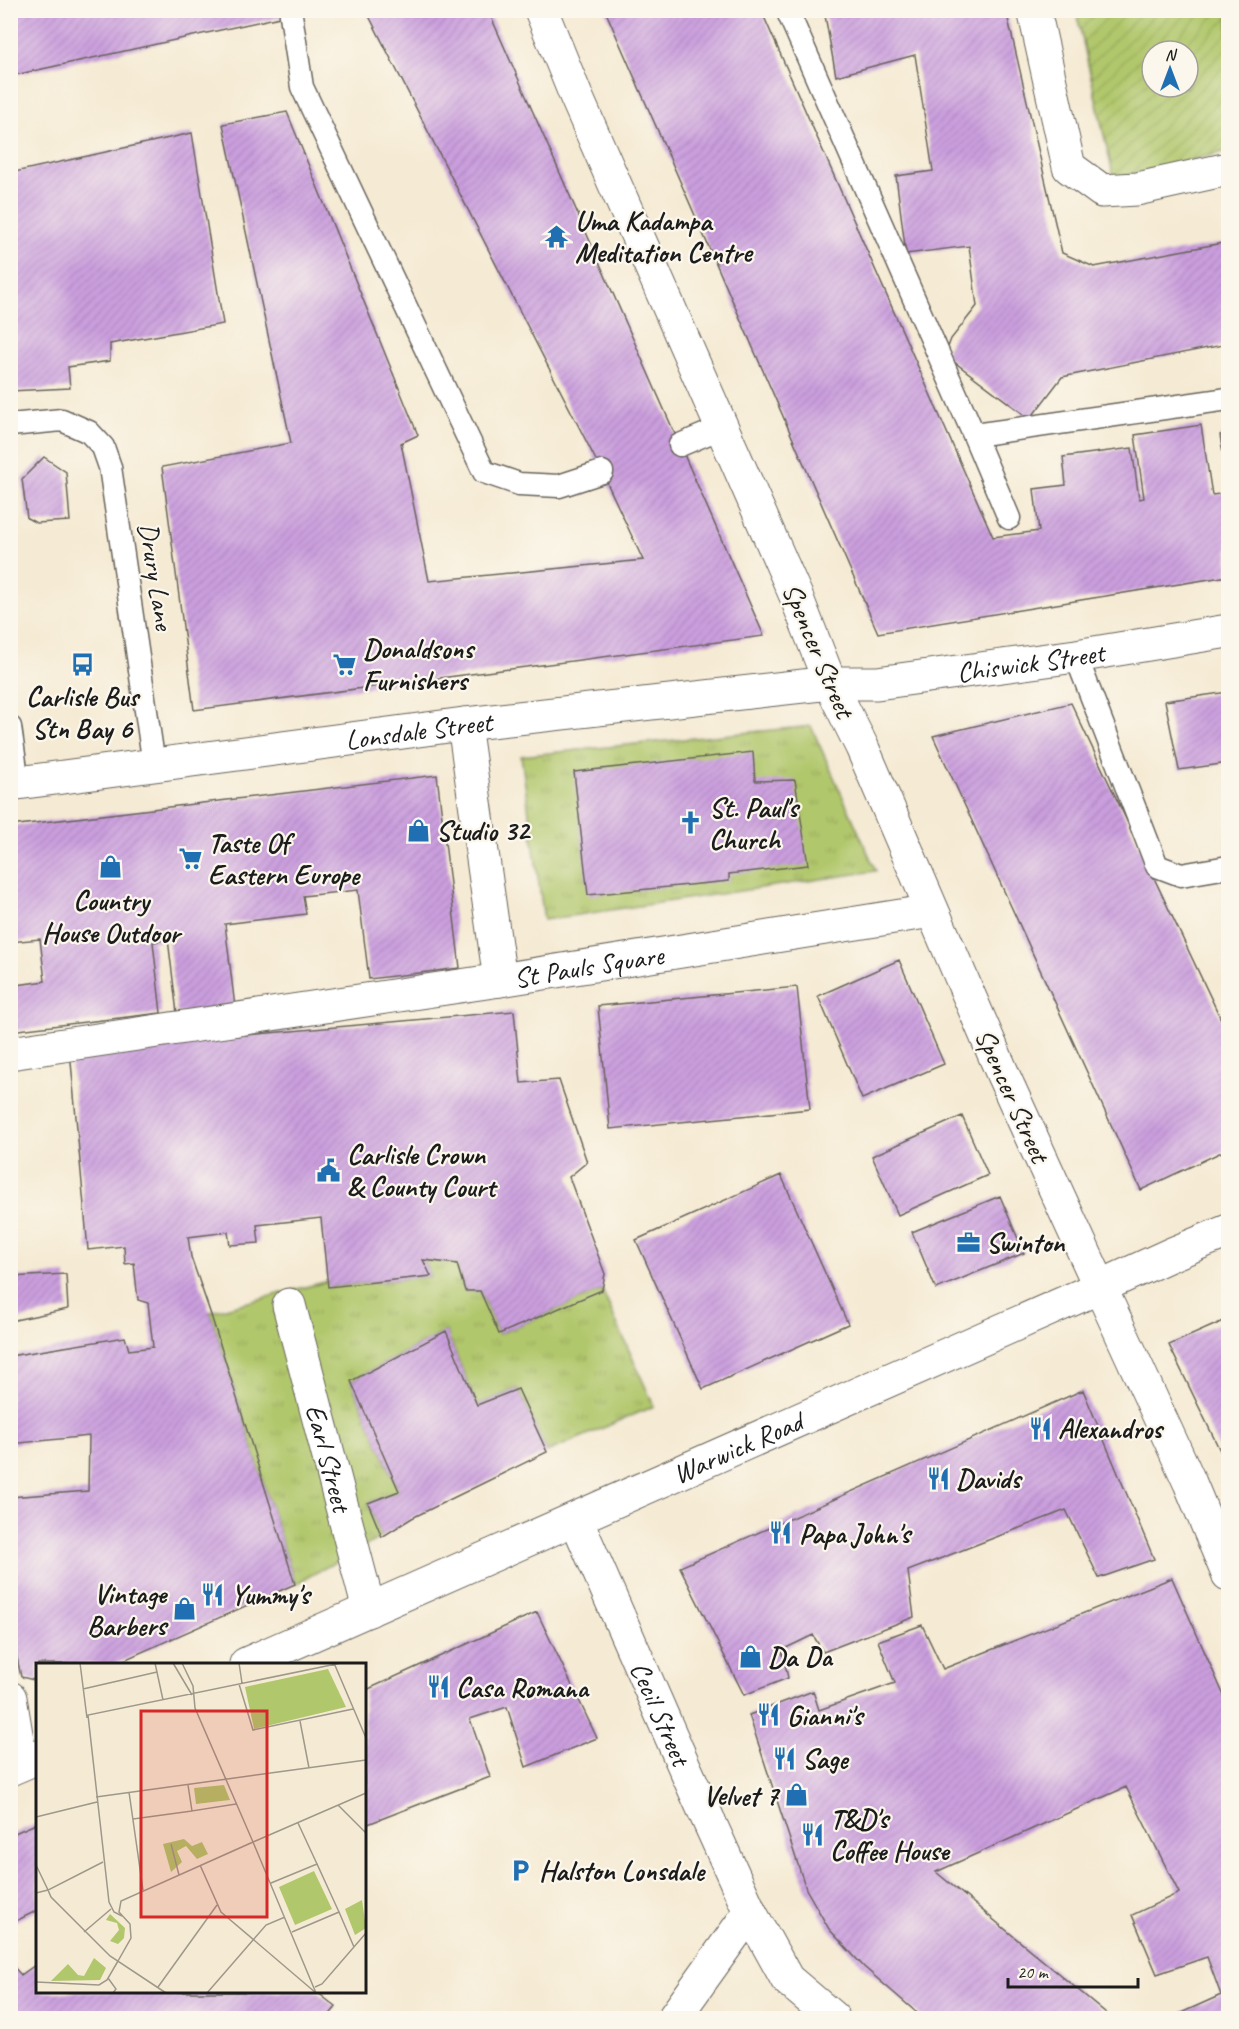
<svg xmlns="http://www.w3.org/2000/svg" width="1239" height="2029" font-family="Caveat,sans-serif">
	<defs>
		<pattern id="grass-tufts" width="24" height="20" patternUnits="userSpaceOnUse" patternTransform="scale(1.5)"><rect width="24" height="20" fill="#b1c76c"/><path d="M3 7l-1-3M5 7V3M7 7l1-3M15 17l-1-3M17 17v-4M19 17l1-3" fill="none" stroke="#98aa5d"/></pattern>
		<pattern id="garden-furrows" width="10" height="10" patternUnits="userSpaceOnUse" patternTransform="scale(1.5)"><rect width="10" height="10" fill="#b1c76c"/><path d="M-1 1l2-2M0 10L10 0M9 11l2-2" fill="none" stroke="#98aa5d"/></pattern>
		<pattern id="building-hatch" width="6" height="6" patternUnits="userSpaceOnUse" patternTransform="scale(1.5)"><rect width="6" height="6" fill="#cb9fde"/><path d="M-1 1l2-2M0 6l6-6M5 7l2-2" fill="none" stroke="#ae88be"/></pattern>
	</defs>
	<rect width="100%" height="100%" fill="#fbf7ec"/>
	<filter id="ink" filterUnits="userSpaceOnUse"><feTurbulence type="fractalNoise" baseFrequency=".0167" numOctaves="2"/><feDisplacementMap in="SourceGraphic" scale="12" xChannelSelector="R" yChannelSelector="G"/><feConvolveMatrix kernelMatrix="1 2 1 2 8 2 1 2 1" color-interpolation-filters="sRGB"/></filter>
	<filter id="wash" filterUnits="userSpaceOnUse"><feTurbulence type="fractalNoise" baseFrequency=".008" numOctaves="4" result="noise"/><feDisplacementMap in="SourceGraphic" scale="24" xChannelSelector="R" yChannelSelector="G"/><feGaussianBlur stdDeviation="1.35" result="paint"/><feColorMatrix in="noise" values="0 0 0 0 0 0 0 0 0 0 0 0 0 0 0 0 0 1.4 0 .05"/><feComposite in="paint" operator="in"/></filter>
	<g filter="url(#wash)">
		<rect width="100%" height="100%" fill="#f5ead3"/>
		<path fill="url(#grass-tufts)" stroke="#667244" stroke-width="1.5" d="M811 726 876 871 544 920 521 756Z
			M423 1260 457 1264 465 1291H480L499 1334 602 1290 654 1406 547 1452 518 1389 477 1405 446 1331 351 1381 399 1491 368 1503 382 1537 295 1584 210 1312 328 1281 329 1287 431 1276Z"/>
		<path fill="url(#garden-furrows)" stroke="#667244" stroke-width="1.5" fill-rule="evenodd" d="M1076 11H1228V151L1114 179ZM1152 51H1188V87H1152Z"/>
		<g id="blocks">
			<path fill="url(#building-hatch)" d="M10 10H308V11L10 76Z
				M366 10H488L764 636 194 710 162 467 291 443 223 124 287 112 418 435 401 443 429 581 643 560 602 472Z
				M605 10H761L993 537 1039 531 1034 489 1066 485 1063 457 1132 448 1139 499 1144 498 1135 435 1201 425 1212 495 1228 493V576L878 633Z
				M824 10H1006L1062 253 1094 267 1228 242V344L1062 377 1030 419 945 355 951 339 977 306 969 246 906 254 896 176 933 171 915 55 836 76Z
				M192 133 223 324 110 344V361L68 367 70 388 10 391V173Z
				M1228 433V480H1227L1220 435Z
				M44 457 66 472 70 521 36 523 27 518 22 479Z
				M1228 692V763L1179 770 1165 701Z
				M1071 703 1228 1034V1149L1141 1190 933 736Z
				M753 752 755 781 795 780 808 865 729 874V881L588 895 574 772Z
				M437 775 460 968 369 979 358 890 303 896 306 914 225 924 235 1007 177 1013 168 939 153 942 161 1013 10 1031V986L45 981 40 939 10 942V826Z
				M899 960 944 1064 862 1099 818 996Z
				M797 987 810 1109 610 1129 598 1006Z
				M514 1011 521 1083 559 1080 587 1162 569 1177 605 1274 602 1290 499 1334 480 1291H465L457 1264 423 1260 431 1276 328 1287 321 1218 257 1225 259 1243 230 1245 228 1232 188 1237 191 1257 210 1312 295 1584 115 1664H38V1681L21 1677 10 1624V1497L88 1491 89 1436 10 1444V1356L125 1337 129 1350 153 1347 148 1303 138 1300 134 1263 125 1264 124 1246 88 1250 70 1051Z
				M962 1116 988 1175 898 1215 872 1156Z
				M781 1175 848 1324 703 1389 636 1240Z
				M1000 1196 1024 1253 936 1289 912 1232Z
				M66 1274 68 1309 10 1321V1277Z
				M1228 1319V1467L1169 1345Z
				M446 1331 477 1405 518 1389 547 1452 412 1518 382 1537 368 1503 399 1491 351 1381Z
				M1083 1390 1154 1559 1099 1578 1066 1510 908 1571 914 1617 823 1652 813 1635 782 1650 788 1678 744 1695 680 1567Z
				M1172 1578 1228 1705V2018H1173L1172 2017 1221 1995 1207 1957 1157 1974 1132 1915 1179 1893 1126 1787 936 1872 1112 2018H923L864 1967 829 1929 806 1889 749 1715 813 1691 819 1710 895 1683 878 1641 922 1625 943 1669Z
				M537 1612 597 1738 526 1767 507 1707 470 1719 490 1777 368 1824 364 1816V1691Z
				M38 1823V1910L10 1924V1835Z
				M10 1963 21 1975 38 1963V1992H317L336 2007 327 2018H10Z"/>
		</g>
	</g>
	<g filter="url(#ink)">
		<use href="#blocks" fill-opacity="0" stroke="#68645c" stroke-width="1.5"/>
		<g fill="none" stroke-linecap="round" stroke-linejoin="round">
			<defs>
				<path id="lane" d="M787 10 974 435 1009 518
					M291 15 302 87 484 472 519 484 559 486 602 472
					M10 425 62 420 89 432 103 447 110 467 154 765
					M974 435 1228 399
					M680 445 723 427
					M1076 656 1157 866 1181 875 1228 867
					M10 727 18 783"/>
				<g id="street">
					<path d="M1034 10 1069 167 1102 191 1137 189 1228 169"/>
					<path id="s1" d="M464 724 500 980 932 911"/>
					<path id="s2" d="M10 784 464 724 830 683H877L1076 656 1228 631"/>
					<path d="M10 1053 500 980"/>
					<path id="s3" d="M289 1305 369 1610"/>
					<path id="s4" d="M576 1519 684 1766 750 1912 787 1979 833 2018"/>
					<path d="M10 1698 21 1764"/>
					<path d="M674 2018 750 1912"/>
				</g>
				<path id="secondary" d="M1228 1231 1172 1254 1100 1287 1190 1483 1228 1574"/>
				<g id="primary">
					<path id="s5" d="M246 1664 1100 1287 1004 1077 862 747 830 683 796 596 576 96 541 10"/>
					<path d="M10 1769 38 1757"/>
				</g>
			</defs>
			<use href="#lane" stroke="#68645c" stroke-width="25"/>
			<use href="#street" stroke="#68645c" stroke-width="35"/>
			<use href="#secondary" stroke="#68645c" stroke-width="35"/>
			<use href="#primary" stroke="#68645c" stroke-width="35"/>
			<use href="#lane" stroke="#fff" stroke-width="22"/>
			<use href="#street" stroke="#fff" stroke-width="33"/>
			<use href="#secondary" stroke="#fff" stroke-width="33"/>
			<use href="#primary" stroke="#fff" stroke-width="33"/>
		</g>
	</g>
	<defs>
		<symbol id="temple-bare" viewBox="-9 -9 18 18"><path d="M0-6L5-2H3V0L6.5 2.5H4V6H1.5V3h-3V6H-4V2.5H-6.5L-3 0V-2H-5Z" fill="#1f6fb2" stroke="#fbf7ec" stroke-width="2.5" paint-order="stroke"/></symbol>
		<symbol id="bus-bare" viewBox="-9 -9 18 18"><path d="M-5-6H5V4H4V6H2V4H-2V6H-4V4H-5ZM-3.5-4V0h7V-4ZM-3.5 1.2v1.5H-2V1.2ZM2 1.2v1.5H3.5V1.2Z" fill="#1f6fb2" stroke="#fbf7ec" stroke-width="2.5" paint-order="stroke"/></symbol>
		<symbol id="supermarket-bare" viewBox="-9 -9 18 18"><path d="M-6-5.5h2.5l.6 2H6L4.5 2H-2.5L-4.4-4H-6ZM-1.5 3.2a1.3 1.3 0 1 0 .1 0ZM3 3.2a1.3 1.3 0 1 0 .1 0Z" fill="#1f6fb2" stroke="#fbf7ec" stroke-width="2.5" paint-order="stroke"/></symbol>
		<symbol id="church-bare" viewBox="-9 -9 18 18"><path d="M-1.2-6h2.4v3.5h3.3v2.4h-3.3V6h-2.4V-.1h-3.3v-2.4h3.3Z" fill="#1f6fb2" stroke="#fbf7ec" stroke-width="2.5" paint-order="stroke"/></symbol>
		<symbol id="shop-bare" viewBox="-9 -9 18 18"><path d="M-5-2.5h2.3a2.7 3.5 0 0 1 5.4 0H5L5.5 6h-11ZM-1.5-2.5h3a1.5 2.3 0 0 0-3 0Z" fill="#1f6fb2" stroke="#fbf7ec" stroke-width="2.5" paint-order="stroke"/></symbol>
		<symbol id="civic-bare" viewBox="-9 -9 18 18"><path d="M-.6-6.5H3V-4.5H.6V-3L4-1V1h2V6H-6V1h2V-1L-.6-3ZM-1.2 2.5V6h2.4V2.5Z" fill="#1f6fb2" stroke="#fbf7ec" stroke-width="2.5" paint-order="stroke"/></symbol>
		<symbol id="office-bare" viewBox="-9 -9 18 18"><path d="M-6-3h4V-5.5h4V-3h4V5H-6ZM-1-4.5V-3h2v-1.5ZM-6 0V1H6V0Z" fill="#1f6fb2" stroke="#fbf7ec" stroke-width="2.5" paint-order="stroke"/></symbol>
		<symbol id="restaurant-bare" viewBox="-9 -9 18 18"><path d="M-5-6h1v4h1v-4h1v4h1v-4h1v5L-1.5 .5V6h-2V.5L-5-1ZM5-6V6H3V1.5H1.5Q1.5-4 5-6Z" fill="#1f6fb2" stroke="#fbf7ec" stroke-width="2.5" paint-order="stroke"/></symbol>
		<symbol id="parking-bare" viewBox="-9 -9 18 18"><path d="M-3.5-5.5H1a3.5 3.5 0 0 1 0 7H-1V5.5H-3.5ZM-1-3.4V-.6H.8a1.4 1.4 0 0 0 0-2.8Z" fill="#1f6fb2" stroke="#fbf7ec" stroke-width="2.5" paint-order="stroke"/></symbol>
	</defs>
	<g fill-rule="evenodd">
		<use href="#temple-bare" x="540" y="220" width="33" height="33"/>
		<use href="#bus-bare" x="66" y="648" width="33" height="33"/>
		<use href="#supermarket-bare" x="328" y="648" width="33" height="33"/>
		<use href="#church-bare" x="674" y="806" width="33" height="33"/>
		<use href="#shop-bare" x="402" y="814" width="33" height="33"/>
		<use href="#supermarket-bare" x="174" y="842" width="33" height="33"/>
		<use href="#shop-bare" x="94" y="850" width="33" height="33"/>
		<use href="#civic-bare" x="312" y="1154" width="33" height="33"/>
		<use href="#office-bare" x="952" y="1226" width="33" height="33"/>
		<use href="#restaurant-bare" x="1024" y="1412" width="33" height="33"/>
		<use href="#restaurant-bare" x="922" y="1462" width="33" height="33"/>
		<use href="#restaurant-bare" x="764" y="1516" width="33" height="33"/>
		<use href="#restaurant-bare" x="196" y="1578" width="33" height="33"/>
		<use href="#shop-bare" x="168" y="1592" width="33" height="33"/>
		<use href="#shop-bare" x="734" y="1640" width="33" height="33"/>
		<use href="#restaurant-bare" x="422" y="1670" width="33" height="33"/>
		<use href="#restaurant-bare" x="752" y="1698" width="33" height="33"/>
		<use href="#restaurant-bare" x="768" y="1742" width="33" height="33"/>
		<use href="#shop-bare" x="780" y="1778" width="33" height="33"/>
		<use href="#restaurant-bare" x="796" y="1818" width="33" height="33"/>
		<use href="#parking-bare" x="504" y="1854" width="33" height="33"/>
	</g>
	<g text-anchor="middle" stroke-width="4.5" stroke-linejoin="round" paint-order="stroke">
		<g font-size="28" font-weight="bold" fill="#1c1c1c" stroke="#fbf7ec" text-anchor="start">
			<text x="575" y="230">Uma Kadampa<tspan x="575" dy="32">Meditation Centre</tspan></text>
			<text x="363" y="658">Donaldsons<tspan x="363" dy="32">Furnishers</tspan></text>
			<text x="82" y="706" text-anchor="middle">Carlisle Bus<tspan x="82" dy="32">Stn Bay 6</tspan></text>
			<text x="709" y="817">St. Paul's<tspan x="709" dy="32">Church</tspan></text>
			<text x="436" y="840">Studio 32</text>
			<text x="208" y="852">Taste Of<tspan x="208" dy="32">Eastern Europe</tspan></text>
			<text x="111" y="910" text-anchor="middle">Country<tspan x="111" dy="32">House Outdoor</tspan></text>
			<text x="347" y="1164">Carlisle Crown<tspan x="347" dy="32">&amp; County Court</tspan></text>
			<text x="986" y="1252">Swinton</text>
			<text x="1058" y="1438">Alexandros</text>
			<text x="956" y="1488">Davids</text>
			<text x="799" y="1543">Papa John's</text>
			<text x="166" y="1603" text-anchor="end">Vintage<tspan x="166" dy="32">Barbers</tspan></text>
			<text x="231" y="1604">Yummy's</text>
			<text x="768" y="1666">Da Da</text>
			<text x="456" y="1697">Casa Romana</text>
			<text x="787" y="1725">Gianni's</text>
			<text x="802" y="1768">Sage</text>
			<text x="778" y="1805" text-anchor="end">Velvet 7</text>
			<text x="830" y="1828">T&amp;D's<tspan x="830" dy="32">Coffee House</tspan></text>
			<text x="539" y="1880">Halston Lonsdale</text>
		</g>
		<g font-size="28" fill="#1c1c1c" stroke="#fbf7ec">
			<text transform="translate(157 576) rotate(81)" y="10">Drury Lane</text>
			<text transform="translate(819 650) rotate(67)" y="10">Spencer Street</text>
			<text dy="10" stroke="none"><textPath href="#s2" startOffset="1028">Chiswick Street</textPath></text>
			<text dy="10" stroke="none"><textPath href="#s2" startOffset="412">Lonsdale Street</textPath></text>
			<text dy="10" stroke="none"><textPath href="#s1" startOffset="348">St Pauls Square</textPath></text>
			<text transform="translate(1013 1095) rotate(66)" y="10">Spencer Street</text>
			<text dy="10" stroke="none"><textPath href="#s5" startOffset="537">Warwick Road</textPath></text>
			<text dy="10" stroke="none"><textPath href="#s3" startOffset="158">Earl Street</textPath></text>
			<text dy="10" stroke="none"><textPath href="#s4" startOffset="212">Cecil Street</textPath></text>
		</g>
	</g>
	<g transform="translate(36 1663)">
		<rect width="330" height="330" fill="#f5ead3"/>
		<path d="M188 122 194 137 160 141 158 125ZM148 176 156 183 166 179 172 191 161 196 150 183 141 188 146 199 135 209 127 181ZM74 251 89 265 88 275 82 281 74 278 83 267 81 260 70 257ZM58 295 70 305 64 317 15 318 32 301 42 312 48 313Z" fill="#b1c76c"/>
		<path d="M278 208 296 246 259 262 243 224ZM326 237 330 265 319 272 309 246Z" fill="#b1c76c"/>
		<path d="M292 6 310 44 218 66 209 24Z" fill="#b1c76c"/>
		<path fill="none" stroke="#9e988a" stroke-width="1.5" d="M44 0 51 55M119 0 127 37M137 0 156 32M203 0 206 20M298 0 330 75M203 21 217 67 317 46M47 26 121 9M264 58 273 105M152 122 156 148 200 141M93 129 107 227M60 134 330 97M302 142 330 170M0 154 61 139M97 156 156 148M262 160 281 201M135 181 143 212M67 199 12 227 15 234 74 293 130 330M0 202 12 227 0 230M164 202 185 249 280 330M235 220 281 201 303 249 256 269M303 249 318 284M86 253 78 249 73 239 52 52 305 0M48 269 75 246M82 298 95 275 94 261 83 249 85 238 217 179 159 45 157 23 146 0M72 315 80 326 77 330M0 319 63 322 71 317 82 298M122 324 181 242M279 324 286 321 330 270M171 330 230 262 249 254M280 330 217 179 330 130"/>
		<path fill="#d62828" fill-opacity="0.15" stroke="#d62828" stroke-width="3" d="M105 48H231V254H105Z"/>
		<rect width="330" height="330" fill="none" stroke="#1c1c1c" stroke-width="3"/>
	</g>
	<rect width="1239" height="2029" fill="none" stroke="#fbf7ec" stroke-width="36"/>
	<g transform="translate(1170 69)"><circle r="28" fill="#fbf7ec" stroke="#a29f99" stroke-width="1.5"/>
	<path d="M0-4.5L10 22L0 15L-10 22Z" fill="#1f6fb2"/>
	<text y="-9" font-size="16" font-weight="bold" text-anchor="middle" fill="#1c1c1c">N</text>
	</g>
	<path d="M1008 1978v9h130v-9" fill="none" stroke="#1c1c1c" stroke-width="3"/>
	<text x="1017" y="1978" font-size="18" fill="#1c1c1c" stroke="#fbf7ec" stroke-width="4.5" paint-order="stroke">20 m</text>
</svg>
